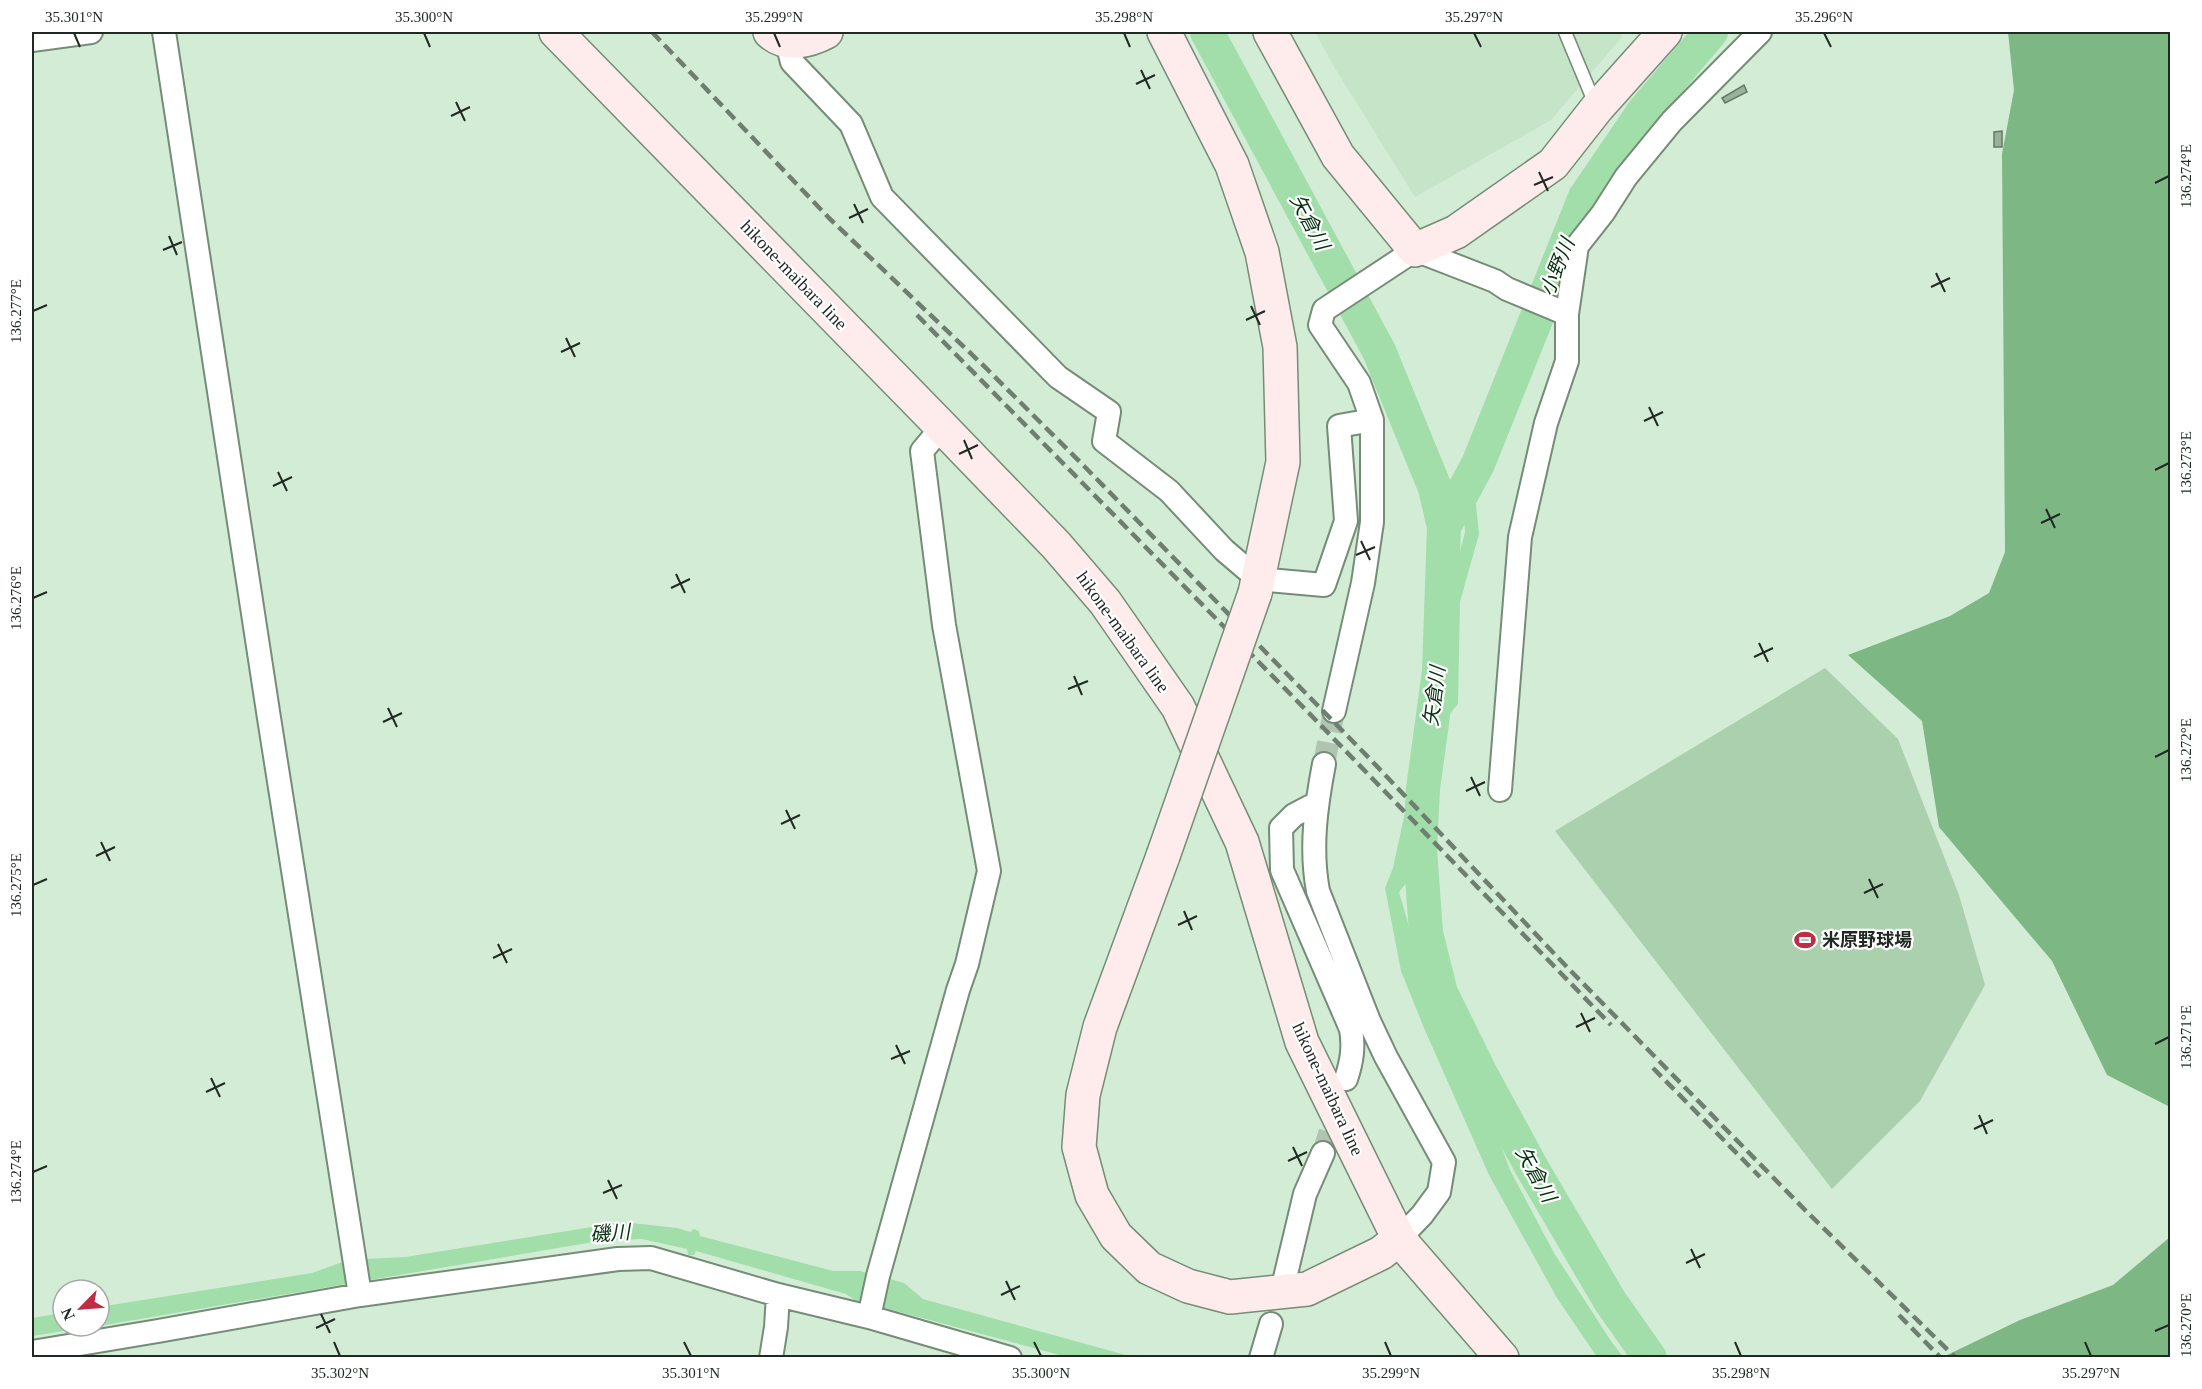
<svg xmlns="http://www.w3.org/2000/svg" width="2202" height="1389" font-family="'Times New Roman','Noto Sans JP',serif">
	<rect width="100%" height="100%" fill="#d3ecd6"/>
	<path fill="#c5e4c8" d="M1315 32H1620L1622 37 1551 120 1415 197 1333 65Z"/>
	<path fill="#abd0ae" d="M1825 668 1898 739 1959 895 1985 985 1920 1101 1832 1189 1555 831Z"/>
	<path fill="#7db784" d="M2008 32H2170V1107L2107 1075 2052 961 1939 827 1922 721 1848 655 1950 616 1989 593 2005 552 2002 154 2014 90Z
		M2170 1237V1357H1943L2020 1320 2113 1285Z"/>
	<path fill="#a2dea9" d="M1472 465 1479 534 1460 602 1458 704 1444 721 1442 750 1429 770 1415 872 1399 892 1420 964 1462 1071 1486 1105 1510 1170 1554 1253 1611 1341 1623 1357H1597L1557 1298 1489 1175 1424 1028 1401 971 1385 888 1393 868 1426 714 1441 688 1445 599 1457 564 1465 532 1461 474Z
		M623 1222 677 1228 691 1232 693 1229 699 1231 700 1236 833 1271H860L904 1283 923 1299 1133 1357H1067L855 1300 846 1294 696 1251 694 1255H688L687 1249 642 1239 599 1241 99 1326V1307L312 1273 348 1260 405 1257Z
		M63 1313V1326H97L32 1336V1318Z"/>
	<g fill="none" stroke-linecap="round" stroke-linejoin="round">
		<path stroke="#a2dea9" stroke-width="34" d="M1207 32 1379 351 1435 488 1444 527 1439 671 1423 789 1420 849 1426 933 1441 993 1481 1074 1532 1168 1610 1301 1650 1358
			M1444 527 1478 464 1585 197 1643 112 1711 32"/>
	</g>
	<path fill="#99b09b" stroke="#637a66" stroke-width="1.5" d="M1744 85 1747 92 1725 103 1722 98Z
		M2002 131V147H1994V132Z"/>
	<g fill="none" stroke-linecap="round" stroke-linejoin="round">
		<path stroke="#afc5b2" stroke-width="22" stroke-dasharray="22 11" stroke-linecap="butt" d="M1324 764 1334 711
			M1323 1153 1338 1106"/>
		<defs>
			<path id="lane" d="M1565 32 1595 104"/>
			<path id="street" d="M164 32 269 718 360 1295
				M786 39 792 62 851 124 882 197 1058 377 1109 412 1104 441 1169 491 1224 550 1258 579 1324 585 1346 521 1339 426 1372 420
				M32 40 91 32
				M1334 711 1363 583 1372 522V420L1359 383 1320 325 1324 310 1415 250 1495 281 1507 289 1567 314
				M1324 764C1316 806 1310 848 1318 891L1369 1021 1386 1057 1444 1162 1439 1192 1422 1215 1399 1239
				M1500 790 1520 537 1546 423 1567 361V314L1577 246 1603 213 1626 177 1672 121 1760 32
				M1317 803 1294 815 1281 828 1282 870 1351 1029C1354 1047 1352 1061 1346 1079
				M1285 1278 1305 1194 1323 1153
				M869 1317 878 1276 958 990 967 964 989 871 944 625 922 451 942 427
				M32 1352 158 1331 360 1295 618 1259 651 1258 778 1295 869 1317 1010 1358
				M771 1358 776 1327 778 1295
				M1261 1358 1271 1324"/>
			<path id="secondary" d="M556 32 942 427 1056 545 1105 602 1178 707 1242 842 1302 1042 1399 1239 1502 1358
				M770 32C786 47 809 41 826 32
				M1164 32 1232 165 1262 252 1280 347 1283 462 1255 593
				M1270 32 1338 156 1415 250 1456 232 1553 164 1597 108 1665 32
				M1163 856 1100 1027 1083 1095 1079 1147 1092 1195 1116 1236 1149 1268 1188 1286 1230 1297 1307 1289 1381 1253 1399 1239"/>
		</defs>
		<use href="#lane" stroke="#758c77" stroke-width="15"/>
		<use href="#street" stroke="#758c77" stroke-width="26"/>
		<use href="#secondary" stroke="#758c77" stroke-width="36"/>
		<use href="#lane" stroke="#fff" stroke-width="12"/>
		<use href="#street" stroke="#fff" stroke-width="22"/>
		<use href="#secondary" stroke="#feecec" stroke-width="33"/>
		<path stroke="#6e7e70" stroke-width="4.5" stroke-dasharray="12 6" stroke-linecap="butt" d="M652 32 829 218 986 368 1084 466 1370 759 1565 965 1806 1211 1956 1358
			M917 315 1306 710 1611 1025
			M1653 1068 1760 1177
			M1899 1315 1941 1358"/>
		<defs>
			<path id="secondary-bridge" d="M1163 856 1255 593"/>
		</defs>
		<use href="#secondary-bridge" stroke="#758c77" stroke-width="36" stroke-linecap="butt"/>
		<use href="#secondary-bridge" stroke="#feecec" stroke-width="33"/>
	</g>
	<path fill="none" stroke="#212a22" stroke-width="2" d="M74 33 80 47M424 33 430 47M774 33 780 47M1124 33 1130 47M1474 33 1481 47M1824 33 1831 47M1141 70 1150 89M1136 84 1155 75M456 102 465 121M451 116 470 107M1539 172 1548 191M2155 183 2169 176M1534 185 1553 177M854 204 863 223M849 218 868 209M169 236 177 255M163 250 182 242M1936 273 1945 292M1931 287 1950 278M1251 306 1260 325M33 311 47 305M1246 320 1265 311M566 338 575 357M561 352 580 343M1649 407 1658 426M1644 421 1663 412M964 440 972 459M959 454 978 445M2155 470 2169 463M278 472 287 491M273 486 292 477M2046 509 2055 528M2041 523 2060 514M1361 541 1370 560M1356 555 1375 547M676 574 685 593M671 588 690 579M33 598 47 592M1759 643 1768 662M1754 657 1773 648M1074 676 1082 695M1068 689 1088 681M388 708 397 727M383 722 402 713M2155 757 2169 750M1471 777 1480 796M1466 791 1485 782M786 810 795 829M781 824 800 815M101 842 110 861M96 856 115 847M1869 879 1878 898M33 885 47 879M1864 893 1883 884M1184 911 1192 930M1178 925 1197 916M498 944 507 963M493 958 512 949M1581 1013 1590 1032M1576 1027 1595 1018M2155 1044 2169 1037M896 1045 905 1064M891 1059 910 1051M211 1078 220 1097M206 1092 225 1083M1979 1115 1987 1134M1974 1129 1993 1120M1293 1147 1302 1166M1288 1161 1307 1152M33 1172 47 1166M608 1180 617 1199M603 1193 622 1185M1691 1249 1700 1268M1686 1263 1705 1254M1006 1281 1015 1300M1001 1295 1020 1286M321 1314 330 1333M316 1328 335 1319M2155 1331 2169 1325M334 1342 340 1356M684 1342 691 1356M1034 1342 1041 1356M1385 1342 1391 1356M1735 1342 1741 1356M2085 1342 2091 1356"/>
	<defs>
		<symbol id="stadium-bare" viewBox="-9 -9 18 18"><path d="M0-5a6.5 5 0 1 0 0 10a6.5 5 0 1 0 0-10ZM-3.5-1.8h7v3.6h-7Z" fill="#be2d45" stroke="#fff" stroke-width="2.5" paint-order="stroke"/></symbol>
	</defs>
	<g fill-rule="evenodd">
		<use href="#stadium-bare" x="1790" y="925" width="30" height="30"/>
	</g>
	<g text-anchor="middle" stroke-width="4.5" stroke-linejoin="round" paint-order="stroke">
		<g font-size="18" fill="#212a22" stroke="#fff">
			<text transform="translate(794 275) rotate(46)" y="6">hikone-maibara line</text>
			<text transform="translate(1123 632) rotate(54)" y="6">hikone-maibara line</text>
			<text transform="translate(1328 1089) rotate(65)" y="6">hikone-maibara line</text>
		</g>
		<g font-size="18" font-weight="bold" fill="#212a22" stroke="#fff" text-anchor="start">
			<text x="1822" y="946">米原野球場</text>
		</g>
		<g font-size="20" font-style="italic" fill="#073312" stroke="#fff">
			<text transform="translate(1310 222) rotate(62)" y="7">矢倉川</text>
			<text transform="translate(1557 267) rotate(-68)" y="7">小野川</text>
			<text transform="translate(1434 696) rotate(-83)" y="7">矢倉川</text>
			<text transform="translate(1536 1174) rotate(61)" y="7">矢倉川</text>
			<text transform="translate(610 1233) rotate(-4)" y="7">磯川</text>
		</g>
	</g>
	<rect width="2202" height="1389" fill="none" stroke="#ffffff" stroke-width="66"/>
	<g transform="translate(81 1308) rotate(245)"><circle r="28" fill="#ffffff" stroke="#a6aaa7" stroke-width="1.5"/>
	<path d="M0-4.5L10 22L0 15L-10 22Z" fill="#be2d45"/>
	<text y="-9" font-size="16" font-weight="bold" text-anchor="middle" fill="#212a22">N</text>
	</g>
	<rect x="33" y="33" width="2136" height="1323" fill="none" stroke="#212a22" stroke-width="2"/>
	<g font-size="15" text-anchor="middle" fill="#212a22">
		<text x="74" y="22">35.301°N</text>
		<text x="424" y="22">35.300°N</text>
		<text x="774" y="22">35.299°N</text>
		<text x="1124" y="22">35.298°N</text>
		<text x="1474" y="22">35.297°N</text>
		<text x="1824" y="22">35.296°N</text>
		<text transform="translate(2186 176) rotate(-90)" y="5">136.274°E</text>
		<text transform="translate(16 311) rotate(-90)" y="5">136.277°E</text>
		<text transform="translate(2186 463) rotate(-90)" y="5">136.273°E</text>
		<text transform="translate(16 598) rotate(-90)" y="5">136.276°E</text>
		<text transform="translate(2186 750) rotate(-90)" y="5">136.272°E</text>
		<text transform="translate(16 885) rotate(-90)" y="5">136.275°E</text>
		<text transform="translate(2186 1037) rotate(-90)" y="5">136.271°E</text>
		<text transform="translate(16 1172) rotate(-90)" y="5">136.274°E</text>
		<text transform="translate(2186 1325) rotate(-90)" y="5">136.270°E</text>
		<text x="340" y="1378">35.302°N</text>
		<text x="691" y="1378">35.301°N</text>
		<text x="1041" y="1378">35.300°N</text>
		<text x="1391" y="1378">35.299°N</text>
		<text x="1741" y="1378">35.298°N</text>
		<text x="2091" y="1378">35.297°N</text>
	</g>
</svg>
